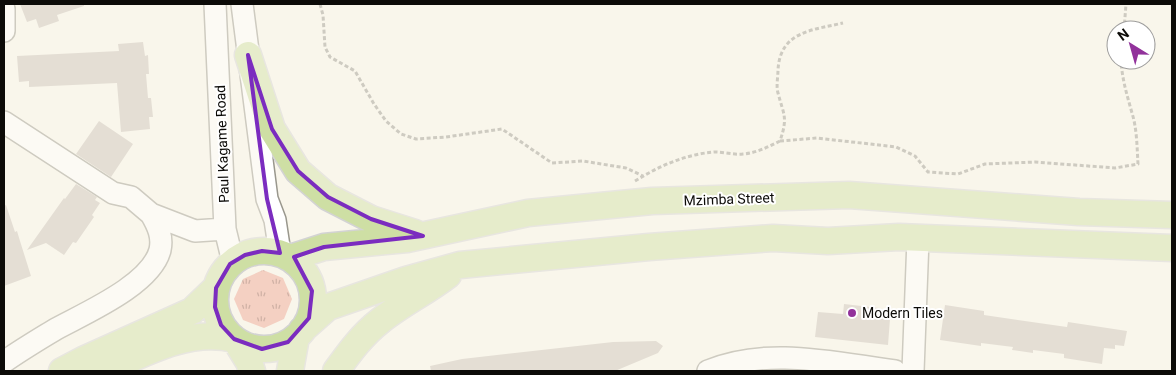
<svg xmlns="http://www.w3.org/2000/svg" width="1176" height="375" font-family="Roboto,sans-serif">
	<defs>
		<pattern id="grass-tufts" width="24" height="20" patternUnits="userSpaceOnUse" patternTransform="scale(1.25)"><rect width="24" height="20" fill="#f4d0c2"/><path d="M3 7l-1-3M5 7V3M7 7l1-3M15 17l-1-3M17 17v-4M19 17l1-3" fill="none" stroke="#d0b1a5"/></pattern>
	</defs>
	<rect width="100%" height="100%" fill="#f9f6eb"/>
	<path fill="url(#grass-tufts)" d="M263 270 283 278 292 299 284 319 264 328 243 320 234 299 243 279Z"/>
	<path fill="#cac2b9" d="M20 4H84V6L57 15 59 21 39 28 36 19 27 22Z
		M143 42 145 56 148 55 149 74H146L148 98H151L153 117H149L150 129 121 132 117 83 29 87V81L19 82 17 56 119 51 118 44Z
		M99 121 133 144 111 177 76 154Z
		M76 184 97 197 95 200 100 203 92 215 94 217 76 243 73 242 64 255 46 243 27 250 64 198 65 199Z
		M6 205 15 232 17 231 20 241 31 276 4 286V206Z
		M844 304 879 308 878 318 890 319 888 345 815 337 818 312 843 314Z
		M945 305 984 311V315L1067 327 1068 322 1127 331 1124 346 1115 345V349L1104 348 1102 364 1064 358V354L1033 350V353L1012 350 1013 347 981 343V346L940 340Z
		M656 341 663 346 658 353 615 371H431L430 366 462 359 613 342Z"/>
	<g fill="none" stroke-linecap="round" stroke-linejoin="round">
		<defs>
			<path id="minor" d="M215 4 225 229 232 258 219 279
				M242 4 267 199 275 220 280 253
				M4 9V31
				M4 122 113 193 131 197 151 214 195 231 225 229
				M4 362C21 350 38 340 56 329 85 313 151 285 160 250 163 237 158 226 151 214
				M708 371C768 346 834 363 895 371
				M913 371 918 239"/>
			<path id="major" d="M248 55 272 129 298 171 328 197 371 219 415 233
				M215 300a49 49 0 1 1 98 0a49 49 0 1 1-98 0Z
				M290 258 324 247 407 239 528 213 652 201 849 195 1079 212 1172 215
				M302 330 328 307 406 280 460 265 649 247 773 238 828 241 899 237 1172 248
				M236 341 249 362 252 371
				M62 371 83 360 192 311 216 288
				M105 371C144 353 189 328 234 339
				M290 371 296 337
				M336 371C349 353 362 335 380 321 401 304 426 292 448 275"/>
		</defs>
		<use href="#minor" stroke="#99978d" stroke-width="24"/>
		<use href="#major" stroke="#d3d3d3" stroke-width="29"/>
		<path stroke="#99978f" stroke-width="3" stroke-dasharray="4 2.5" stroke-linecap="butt" d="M320 4 323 15 325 47 330 57 355 71 374 104 386 121 401 134 416 139 446 137 502 129 552 163 583 161 626 168 643 176
			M1124 30 1126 4
			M780 141 817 138 896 147 915 156 928 172 958 174 985 164 1035 162 1115 168 1138 164C1137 147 1137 129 1132 113 1127 95 1122 79 1121 60
			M635 181C659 166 686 154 715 152 724 152 734 155 743 154 756 153 768 147 780 141 788 117 784 116 778 93 776 86 778 77 778 70 780 31 813 30 843 23"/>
		<use href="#minor" stroke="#fff" stroke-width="21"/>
		<use href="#major" stroke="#cedfa4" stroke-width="26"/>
	</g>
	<path d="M0 0H1176V375H0ZM248 55 272 129 298 171 328 197 371 219 423 236 324 247 294 257 312 291 309 318 288 342 262 349 234 339 221 325 215 307 216 288 230 264 245 255 262 251 280 253 267 199Z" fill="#f9f6eb" fill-opacity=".55" fill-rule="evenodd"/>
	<path fill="none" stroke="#7b2cbf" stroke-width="4" stroke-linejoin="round" d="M248 55 272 129 298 171 328 197 371 219 423 236 324 247 294 257 312 291 309 318 288 342 262 349 234 339 221 325 215 307 216 288 230 264 245 255 262 251 280 253 267 199Z"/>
	<circle fill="#92329b" stroke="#fff" stroke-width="2" cx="852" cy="313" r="5"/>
	<g text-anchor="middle" stroke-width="4" stroke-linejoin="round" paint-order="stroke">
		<g font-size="14" fill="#0c0b08" stroke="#fff">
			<text transform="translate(222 144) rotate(-92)" y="5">Paul Kagame Road</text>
			<text transform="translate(729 199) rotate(-2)" y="5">Mzimba Street</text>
		</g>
		<g font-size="14" fill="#0c0b08" stroke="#fff" text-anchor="start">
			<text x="862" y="318">Modern Tiles</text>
		</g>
	</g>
	<rect width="1176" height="375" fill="none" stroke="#0c0b08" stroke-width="10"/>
	<g transform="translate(1131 45) rotate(323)"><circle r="24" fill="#ffffff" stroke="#9e9d9c"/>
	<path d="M0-4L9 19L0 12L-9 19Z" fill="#92329b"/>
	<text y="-8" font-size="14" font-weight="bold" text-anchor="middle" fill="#0c0b08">N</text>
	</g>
</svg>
